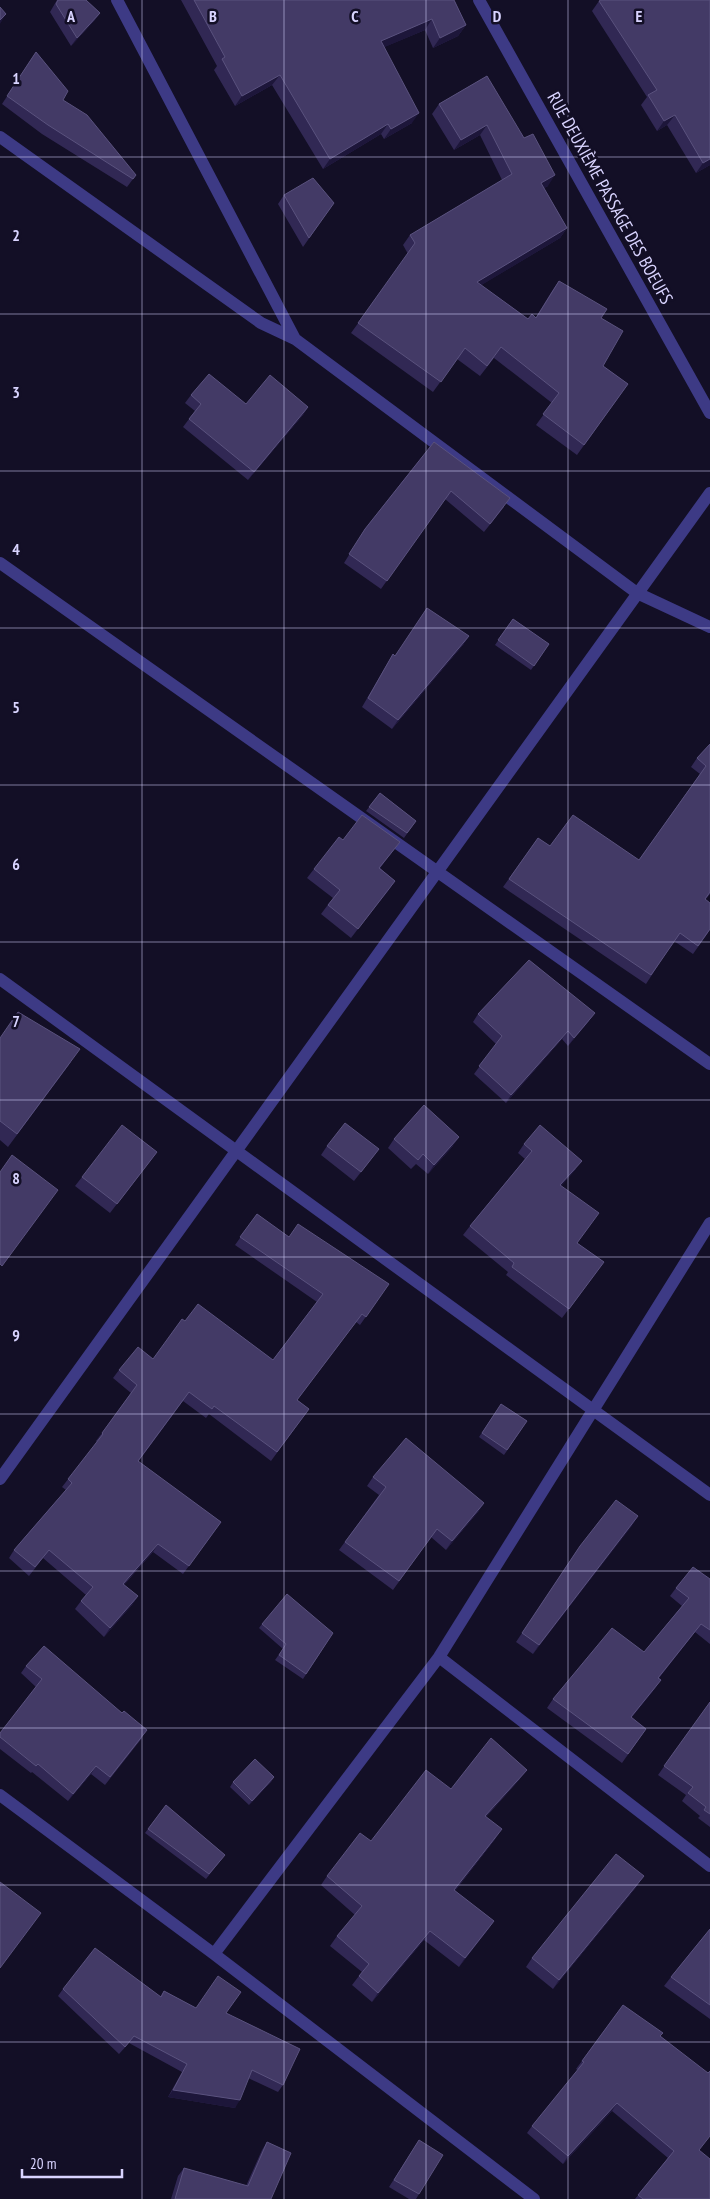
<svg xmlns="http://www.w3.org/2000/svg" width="710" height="2199" font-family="'PT Sans Narrow',sans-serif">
	<rect width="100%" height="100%" fill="#130f26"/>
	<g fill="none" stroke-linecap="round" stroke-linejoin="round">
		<path stroke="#3d3a85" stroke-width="12" d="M117 0 295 339
			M479 0 710 413
			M0 137 261 323 295 339 637 593 710 627
			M0 563 710 1064
			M0 979 710 1495
			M0 1479 710 493
			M439 1657 710 1866
			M0 1795 214 1954 534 2199
			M214 1954 439 1657 710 1223"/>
	</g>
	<path fill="#312854" d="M57 0H86L100 13 94 21 71 46 50 12Z
		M181 0H454L466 25 458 36 433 48 425 30 384 47 412 123 384 139 381 134 323 169 272 85 235 106 214 70 217 66Z
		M599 1 710 165 696 173 667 125 657 131 641 105 647 97 592 11Z
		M36 52 63 100 136 175 127 187 42 134 2 104Z
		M487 76 548 186 544 188 567 228 560 238 481 285 528 319 536 317 552 291 559 281 601 318 603 366 628 384 577 455 536 425 552 403 494 358 480 376 457 359 433 392 351 333 408 254 403 245 410 235 502 180 480 135 454 150 432 114 439 104Z
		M284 195 334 203 303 247 278 204Z
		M191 395 246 404 308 407 303 415 248 480 183 427 195 411 185 403Z
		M434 442 504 507 484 532 445 499 381 589 344 563 365 529Z
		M513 619 549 644 531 670 495 645Z
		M469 636 463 645 392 729 362 707 387 664 393 654 395 656Z
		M710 744V894L705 900 710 930 693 954 674 941 646 984 503 887 538 838 550 846 639 860 700 774 691 767 697 758Z
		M380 793 416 821 404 838 366 811Z
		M343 840 400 842 380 868 395 881 351 938 321 914 333 898 307 878 314 869Z
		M478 1014 589 1021 568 1046 562 1039 506 1103 474 1074 496 1044 473 1022Z
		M0 1038 71 1062 8 1147 0 1140Z
		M394 1139 453 1146 428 1174 416 1164 411 1169 388 1148Z
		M524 1144 576 1169 561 1186 577 1243 604 1262 562 1318 506 1275 508 1272 463 1235 470 1226 525 1159 518 1153Z
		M327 1146 379 1149 354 1181 321 1155Z
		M157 1152 110 1213 75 1186 82 1177Z
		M257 1214 288 1237 389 1284 360 1325 356 1322 297 1400 309 1409 271 1461 209 1414 206 1418 183 1401 138 1462 221 1522 183 1574 153 1552 124 1585 138 1596 132 1605 104 1637 75 1609 81 1601 86 1595 43 1558 29 1576 9 1558 14 1550 66 1490 62 1487 97 1442 96 1441 102 1433 131 1393 113 1378 119 1370 153 1359 185 1321 273 1360 317 1302 235 1245Z
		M501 1404 527 1421 504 1455 479 1437Z
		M373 1477 484 1503 478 1512 446 1550 431 1537 393 1590 339 1550 379 1495 367 1486Z
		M638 1516 533 1654 516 1642 580 1546Z
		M710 1579V1644L695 1632 659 1678 661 1680 631 1718 646 1729 622 1763 547 1708 553 1699 644 1652 682 1606 670 1596 676 1588Z
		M262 1624 333 1633 303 1679 275 1660 283 1649 259 1628Z
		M26 1666 142 1738 105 1785 91 1774 68 1801 32 1772 31 1773 0 1749V1733L36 1687 21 1673Z
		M710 1702V1827L698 1818 700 1816 682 1801 686 1795 658 1775Z
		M274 1777 271 1782 249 1805 230 1787 233 1782Z
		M520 1779 486 1817 496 1838 455 1891 494 1921 459 1967 424 1940 372 2002 352 1985 362 1972 330 1946 337 1936 355 1915 321 1885 327 1876 371 1841 451 1789Z
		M166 1805 225 1855 206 1879 145 1833Z
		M638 1885 553 1989 526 1967 532 1958Z
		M710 1929V2019L664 1986 671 1977Z
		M63 1989 160 1997 164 1991 196 2008 226 2013 283 2085 278 2092 248 2078 235 2108 168 2097 182 2072 129 2043 119 2054 58 1996Z
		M623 2005 661 2036 699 2151 710 2199H635L668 2158 612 2111 563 2164 527 2133 532 2126 578 2070 576 2069Z
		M419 2140V2194L416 2199H409L389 2187Z
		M267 2142 271 2199H171L178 2176 184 2168 246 2186 262 2150Z"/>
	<path fill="#1d163a" d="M100 13 94 21 71 46 77 38Z
		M6 14 0 24V20Z
		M432 19 425 30 373 52 381 41Z
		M466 25 458 36 433 48 440 38Z
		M280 75 272 85 235 106 242 96Z
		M419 113 412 123 384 139 391 129Z
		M675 115 667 125 657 131 664 121Z
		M388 124 381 134 323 169 330 159Z
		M487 125 480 135 454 150 461 140Z
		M710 159V165L696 173 703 163Z
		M555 175 548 186 534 193 541 183Z
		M567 228 560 238 470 292 477 282Z
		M308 407 303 415 248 480 254 472Z
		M469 636 463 645 392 729 398 720Z
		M395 881 389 890 351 938 358 929Z
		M595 1013 589 1021 568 1046 574 1038Z
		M568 1031 562 1039 506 1103 511 1095Z
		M459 1137 453 1146 428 1174 434 1165Z
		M582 1161 576 1169 554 1194 560 1185Z
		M484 1503 478 1512 446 1550 452 1541Z
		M638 1516 632 1526 533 1654 539 1645Z
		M158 1544 153 1552 117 1592 123 1584Z
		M138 1596 132 1605 104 1637 110 1628Z
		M701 1624 695 1632 652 1687 658 1678Z
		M661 1680 655 1689 625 1726 631 1717Z
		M96 1766 91 1774 68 1801 73 1794Z
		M527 1770 520 1779 478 1825 485 1816Z
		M274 1777 271 1782 249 1805 252 1801Z
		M502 1829 496 1838 448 1900 454 1890Z
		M644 1876 638 1885 553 1989 559 1980Z
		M494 1921 488 1930 459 1967 465 1958Z
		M430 1931 424 1940 372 2002 378 1993Z
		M173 2090 240 2100 235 2108 168 2097Z
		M617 2103 612 2111 563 2164 568 2156Z"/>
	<path fill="#433a66" stroke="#5a527e" d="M58 0H86L100 13 77 38 56 4Z
		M194 0H454L466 25 440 38 432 19 381 41 419 113 391 129 388 124 330 159 280 75 242 96 222 59 225 57Z
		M601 0H710V159L703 163 675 115 664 121 648 95 657 90 599 1Z
		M0 7 6 14 0 20Z
		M36 52 68 91 63 100 87 115 136 175 133 179 48 125 7 96Z
		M487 76 524 138 533 134 555 175 541 183 567 228 477 282 528 319 532 314 536 318 559 281 607 309 601 318 623 331 603 366 628 384 584 445 543 414 559 393 501 347 487 366 465 348 441 382 358 323 415 243 410 235 512 174 487 125 461 140 439 104Z
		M313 178 334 203 309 238 284 195Z
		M209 374 246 404 270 375 308 407 254 472 189 419 201 404 191 395Z
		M434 442 510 498 490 524 451 491 387 581 349 554 365 529Z
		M427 608 469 636 398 720 368 698 393 654 395 656Z
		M513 619 549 644 534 666 498 640Z
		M710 744V892L705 899 710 903V929L698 946 680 933 651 975 509 879 538 838 550 846 573 815 639 860 706 766 697 758Z
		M380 793 416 821 407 833 369 807Z
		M362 815 400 842 379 868 395 881 358 929 328 905 340 890 314 869 339 837 343 840Z
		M529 960 595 1013 574 1038 568 1031 511 1095 479 1066 502 1036 478 1014Z
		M18 1012 80 1049 17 1134 0 1121V1038Z
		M424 1105 459 1137 434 1165 423 1154 418 1160 394 1139Z
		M345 1123 379 1149 361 1172 327 1146Z
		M122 1125 157 1152 117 1204 82 1177Z
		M540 1125 582 1161 560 1185 599 1213 577 1243 604 1262 569 1309 512 1267 514 1263 470 1226 532 1151 524 1144Z
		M12 1155 58 1190 2 1266 0 1264V1172Z
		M257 1214 289 1237 298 1224 389 1284 366 1317 362 1314 297 1400 309 1409 277 1452 214 1406 212 1409 189 1392 138 1461 221 1522 189 1566 158 1544 123 1584 138 1596 110 1628 81 1601 93 1587 49 1550 35 1567 14 1550 72 1483 68 1479 103 1434 102 1433 137 1385 119 1370 138 1347 153 1359 182 1319 185 1321 198 1304 273 1360 323 1294 240 1237Z
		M501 1404 527 1421 507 1450 482 1433Z
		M406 1438 484 1503 452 1541 437 1529 399 1581 345 1542 386 1487 373 1477Z
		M616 1500 638 1516 539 1645 522 1633 580 1546Z
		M693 1567 710 1579V1630L701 1624 658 1678 661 1680 631 1717 646 1729 628 1754 553 1699 612 1628 644 1652 689 1598 676 1588Z
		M287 1594 333 1633 306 1674 279 1655 286 1644 262 1624Z
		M44 1646 122 1713 124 1711 147 1730 110 1777 96 1766 73 1794 38 1764 36 1766 0 1737V1733L42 1679 26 1666Z
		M710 1702V1814L704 1810 706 1807 688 1793 693 1787 664 1766Z
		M491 1738 527 1770 485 1816 502 1829 454 1890 494 1921 465 1958 430 1931 378 1993 359 1976 369 1964 337 1936 362 1906 327 1876 360 1833 371 1841 426 1770 451 1789Z
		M255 1759 274 1777 252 1801 233 1782Z
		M166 1805 225 1855 209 1874 148 1829Z
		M616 1854 644 1876 559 1980 532 1958Z
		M0 1882 41 1913 0 1968Z
		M710 1929V2005L671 1977Z
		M95 1948 161 1997 164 1991 196 2008 218 1976 241 1992 226 2013 300 2049 283 2085 252 2070 240 2100 173 2090 187 2064 134 2036 125 2047 63 1989Z
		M623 2005 663 2033 660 2036 708 2073 710 2071V2136L699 2150 710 2159V2199H643L638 2195 674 2151 617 2103 568 2156 532 2126 584 2062 582 2061Z
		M419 2140 443 2155 419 2194 394 2180Z
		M267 2142 291 2153 271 2199H175L184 2168 248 2186Z"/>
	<path fill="none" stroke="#d9d4ff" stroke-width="1" stroke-opacity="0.55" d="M142 0V2199M284 0V2199M426 0V2199M568 0V2199M0 157H710M0 314H710M0 471H710M0 628H710M0 785H710M0 942H710M0 1100H710M0 1257H710M0 1414H710M0 1571H710M0 1728H710M0 1885H710M0 2042H710"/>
	<g text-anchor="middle" stroke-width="5" stroke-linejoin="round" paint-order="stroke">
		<g font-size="18" fill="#d9d4ff" stroke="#130f26">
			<text transform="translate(610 198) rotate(61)" y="6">RUE DEUXIÈME PASSAGE DES BOEUFS</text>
		</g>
	</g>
	<g font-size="16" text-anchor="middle" font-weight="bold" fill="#d9d4ff" stroke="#130f26" stroke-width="5" stroke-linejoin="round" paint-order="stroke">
		<text x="71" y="22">A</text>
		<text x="213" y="22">B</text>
		<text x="355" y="22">C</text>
		<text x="497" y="22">D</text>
		<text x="639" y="22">E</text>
		<text x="16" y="84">1</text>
		<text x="16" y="241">2</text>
		<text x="16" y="398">3</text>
		<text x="16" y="555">4</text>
		<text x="16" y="713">5</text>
		<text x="16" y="870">6</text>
		<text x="16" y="1027">7</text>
		<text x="16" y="1184">8</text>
		<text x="16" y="1341">9</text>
	</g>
	<path d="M22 2169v8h100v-8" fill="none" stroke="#d9d4ff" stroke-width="2.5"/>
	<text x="30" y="2169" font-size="15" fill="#d9d4ff" stroke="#130f26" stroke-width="4" paint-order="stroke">20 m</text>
</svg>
